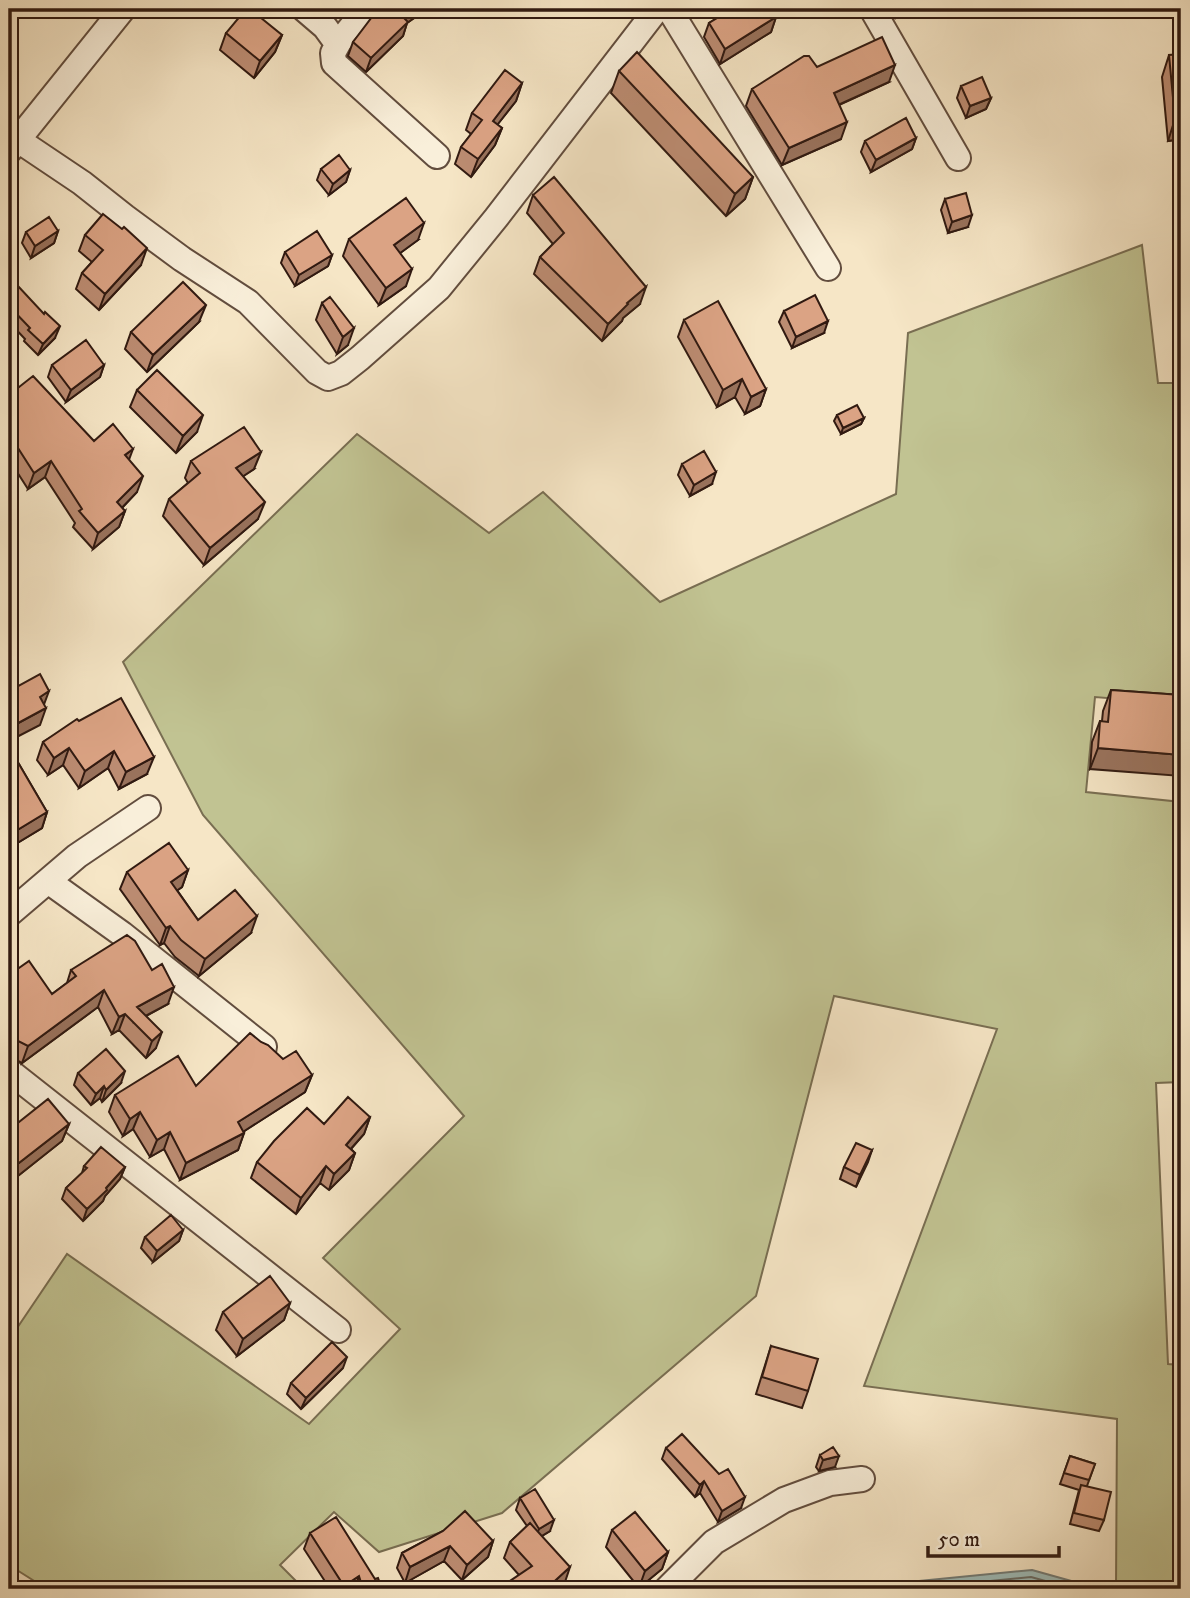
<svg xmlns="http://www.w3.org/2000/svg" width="1190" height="1598" font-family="'IM FELL DW Pica',serif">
	<rect width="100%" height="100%" fill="#f6e6c6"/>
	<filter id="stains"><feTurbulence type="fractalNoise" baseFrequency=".00286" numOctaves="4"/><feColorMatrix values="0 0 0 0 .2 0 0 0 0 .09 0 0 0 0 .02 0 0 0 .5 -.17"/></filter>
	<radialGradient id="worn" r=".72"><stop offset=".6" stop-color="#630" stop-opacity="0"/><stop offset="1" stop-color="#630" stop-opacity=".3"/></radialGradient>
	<path fill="#c1c392" stroke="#796e52" stroke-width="2" d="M1142 245 1158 383H1181V704L1095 697 1086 792 1181 802V1082L1156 1083 1168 1364 1181 1365V1589H1116L1117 1419 864 1386 997 1029 834 996 756 1296 502 1513 379 1552 334 1512 280 1565 304 1589H47L9 1565V1340L67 1254 309 1424 400 1329 323 1258 464 1116 203 815 123 662 357 434 489 533 543 492 660 602 896 494 908 333Z"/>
	<path fill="#9ebebc" stroke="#727c78" stroke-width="2" d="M1032 1570 1100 1589H892L909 1582Z"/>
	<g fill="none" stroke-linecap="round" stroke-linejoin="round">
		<path stroke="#686c66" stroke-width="2" d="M909 1589 1031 1577 1074 1589"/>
		<defs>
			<path id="minor" d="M304 9 325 27 333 38 339 42
				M366 9 339 42 333 53 334 63 437 156
				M669 9 828 268
				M872 9 958 158
				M18 140 82 183 125 217 182 259 248 302 317 372 328 378 341 373 360 358 439 288 496 218 657 9
				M9 151 123 9
				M48 881 122 934 264 1047
				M9 914 77 856 148 808
				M9 1071 338 1330
				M667 1589 714 1542 784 1500 830 1483 862 1479"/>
		</defs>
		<use href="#minor" stroke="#624d3e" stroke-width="28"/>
		<use href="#minor" stroke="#f9efda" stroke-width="24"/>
	</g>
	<path fill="#bc8c72" stroke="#311a11" stroke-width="2" d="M381 9H418L414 18 407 23 403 36 366 72 348 56 353 42Z
		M732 9H793L776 17 771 32 720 64 704 37 709 23Z
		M894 9H928L896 18Z
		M226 33 282 35 275 52 254 78 220 50Z
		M1169 55 1181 139 1168 141 1162 77Z
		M817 67 889 82 839 105 841 139 782 165 746 106 752 89Z
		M619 71 753 177 745 199 726 216 611 93Z
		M522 83 516 101 497 125 502 128 495 145 471 177 455 164 461 147 471 134 466 130 472 113Z
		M961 86 991 98 986 109 966 118 957 98Z
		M916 138 912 149 871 172 861 152 865 141Z
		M321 169 350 170 346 182 329 195 317 180Z
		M533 195 640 304 623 318 622 321 602 341 534 274 540 257 553 244 527 213Z
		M945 199 968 227 948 233 941 210Z
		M122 229 141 265 99 310 76 289 82 273 92 262 79 251 85 235Z
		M58 231 54 243 31 258 22 243 26 232Z
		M349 239 418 240 400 253 406 286 379 305 343 256Z
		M285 252 332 255 328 266 295 286 281 263Z
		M9 294 55 338 38 355 24 341 25 339 9 322Z
		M322 303 348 345 337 354 316 320Z
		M784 311 824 333 792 348 779 322Z
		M684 320 766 389 760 406 745 414 735 397 717 407 678 337Z
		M199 322 147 372 125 349 131 332Z
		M52 365H104L100 377 66 402 48 377Z
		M137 390 197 432 176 453 130 407Z
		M9 395 129 460 137 492 122 508 125 511 119 527 93 549 73 527 75 523 45 477 28 489 10 461 9 462Z
		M837 415 864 418 861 424 841 434 834 421Z
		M191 461 254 469 243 476 258 519 204 565 163 516 169 499 188 483 185 478Z
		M682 464 712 484 690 496 678 475Z
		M1111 690 1181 695 1090 769 1092 742 1100 721H1102L1103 711Z
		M79 721 147 774 119 789 108 768 79 788 63 765 48 775 37 760 43 742Z
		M9 747 47 812 42 828 9 848Z
		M188 870 182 887 177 890 198 920 251 933 199 976 175 957 164 943 160 945 120 889 127 872Z
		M71 970 168 1004 146 1016 156 1048 146 1058 119 1030 112 1034 98 1007 22 1063 10 1056 9 1055V975L52 994 67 983Z
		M283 1059 312 1075 305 1092 244 1131V1133L238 1150 180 1180 164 1149 150 1157 133 1129 123 1136 109 1112 115 1095 196 1086Z
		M78 1073 121 1083 102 1102 100 1098 91 1105 74 1085Z
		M370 1117 364 1134 351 1149 355 1153 349 1170 329 1190 320 1183 296 1214 251 1178 257 1162 324 1124Z
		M69 1124 62 1141 9 1183V1130Z
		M872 1150 856 1187 840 1179 844 1167Z
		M84 1166 125 1167 120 1179 105 1196 103 1201 83 1221 62 1199 66 1188 82 1173Z
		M183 1230 179 1241 153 1262 141 1248 145 1237Z
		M290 1303 284 1320 237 1356 216 1330 223 1312Z
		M771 1346 808 1391 802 1408 756 1394Z
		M343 1368 301 1409 287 1394 291 1383Z
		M666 1448 741 1508 718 1522 700 1493 695 1497 662 1459Z
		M820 1455 835 1467 819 1471 816 1467Z
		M1070 1456 1095 1464 1087 1486 1104 1520 1099 1531 1070 1524 1079 1490 1060 1484Z
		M520 1498 550 1531 542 1536 565 1582 519 1575 504 1558 510 1542 527 1526 516 1510Z
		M612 1530 668 1552 662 1569 639 1588 606 1547Z
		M443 1531 493 1541 488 1557 462 1580 444 1561 405 1583 397 1568 402 1553Z
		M310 1533 382 1589H330L304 1549Z
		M507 1583 511 1589H504Z"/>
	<path fill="#99725c" stroke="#311a11" stroke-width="2" d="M413 9H418L414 18 407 23 403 36 366 72 371 58 403 17Z
		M773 9H793L768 21Z
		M899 9H928L896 18Z
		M776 17 771 32 720 64 725 49Z
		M282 35 275 52 254 78 260 61Z
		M895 65 889 82 827 110 834 93Z
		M522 83 516 101 487 138 493 121Z
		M991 98 986 109 966 118 970 106Z
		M1181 118V139L1168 141 1175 119Z
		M847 122 841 139 782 165 789 148Z
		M502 128 495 145 471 177 478 159Z
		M916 138 912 149 871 172 876 160Z
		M350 170 346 182 329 195 333 184Z
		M753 177 745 199 726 216 735 194Z
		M972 215 968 227 948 233 952 222Z
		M424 223 418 240 388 262 394 245Z
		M58 231 54 243 31 258 35 246Z
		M147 248 141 265 99 310 105 294Z
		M332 255 328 266 295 286 299 275Z
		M412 269 406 286 379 305 386 288Z
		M646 287 640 304 623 318 622 321 602 341 608 324 627 303Z
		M206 305 199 322 147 372 153 355Z
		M828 321 824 333 792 348 796 337Z
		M60 326 55 338 38 355 43 344Z
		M354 328 348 345 337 354 343 337Z
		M104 365 100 377 66 402 71 390Z
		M742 379 735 397 717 407 723 390Z
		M766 389 760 406 745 414 751 397Z
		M203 415 197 432 176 453 183 436Z
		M864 418 861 424 841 434 843 428Z
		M16 445 10 461 9 462V458L12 448Z
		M133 449 127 465 125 455Z
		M261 452 254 469 230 485 236 468Z
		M51 461 45 477 28 489 34 473Z
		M716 472 712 484 690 496 694 485Z
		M143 476 137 492 112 518 117 502Z
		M265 502 258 519 204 565 210 548Z
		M125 511 119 527 93 549 98 533Z
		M49 691 43 707 40 697Z
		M46 708 40 725 9 741V728Z
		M69 748 63 765 48 775 54 758Z
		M1098 748 1181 755V776L1090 769Z
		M114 751 108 768 79 788 85 771Z
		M154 757 147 774 119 789 126 772Z
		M47 812 42 828 9 848 14 832Z
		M188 870 182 887 165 899 171 882Z
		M257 916 251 933 199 976 205 959Z
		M170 926 164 943 160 945 166 928Z
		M174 987 168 1004 134 1022 137 1007Z
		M104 990 98 1007 22 1063 28 1046Z
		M125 1014 119 1030 112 1034 119 1017Z
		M162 1032 156 1048 146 1058 152 1041Z
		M125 1071 121 1083 102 1102 106 1090Z
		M312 1075 305 1092 232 1139 238 1122Z
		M104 1086 100 1098 91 1105 96 1094Z
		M140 1112 133 1129 123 1136 130 1119Z
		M370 1117 364 1134 340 1161 346 1145Z
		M69 1124 62 1141 9 1183 15 1166Z
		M170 1132 164 1149 150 1157 157 1140Z
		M244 1133 238 1150 180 1180 186 1163Z
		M872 1150 868 1162 856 1187 860 1175Z
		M355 1153 349 1170 329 1190 334 1174Z
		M326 1166 320 1183 296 1214 301 1198Z
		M125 1167 120 1179 105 1196 103 1201 83 1221 87 1209Z
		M183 1230 179 1241 153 1262 157 1251Z
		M290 1303 284 1320 237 1356 243 1339Z
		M347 1357 343 1368 301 1409 306 1398Z
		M839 1456 835 1467 819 1471 823 1460Z
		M704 1481 700 1493 695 1497 700 1485Z
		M745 1497 741 1508 718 1522 722 1511Z
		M554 1520 550 1531 535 1540 539 1529Z
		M493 1541 488 1557 462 1580 467 1565Z
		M450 1546 444 1561 405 1583 410 1567Z
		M668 1552 662 1569 639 1588 645 1571Z
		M570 1567 565 1582 557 1589H546Z
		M359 1576 355 1589H343L344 1586Z"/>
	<path fill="#dba384" stroke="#311a11" stroke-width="2" d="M246 9H250L282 35 260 61 226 33Z
		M381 9H413L403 17 408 22 371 58 353 42 372 17Z
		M732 9H774L776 17 725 49 709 23Z
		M882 37 895 65 834 93 847 122 789 148 752 89 804 56H809L817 67Z
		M637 52 753 177 735 194 619 71Z
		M1181 54V118L1175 119 1169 55Z
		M505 70 522 83 493 121 502 128 478 159 461 147 482 120 472 113Z
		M982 77 991 98 970 106 961 86Z
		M906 118 916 138 876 160 865 141Z
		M339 155 350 170 333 184 321 169Z
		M554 177 646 287 627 303 628 304 608 324 540 257 564 233 533 195Z
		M966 193 972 215 952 222 945 199Z
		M406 198 424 223 394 245 412 269 386 288 349 239Z
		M103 214 122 229 124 227 147 248 105 294 82 273 103 250 85 235Z
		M49 217 58 231 35 246 26 232Z
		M317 231 332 255 299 275 285 252Z
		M183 282 206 305 153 355 131 332Z
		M17 285 44 314 45 312 60 326 43 344 28 330 30 328 9 306V294Z
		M815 295 828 321 796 337 784 311Z
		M330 297 354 328 343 337 322 303Z
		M718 301 766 389 751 397 742 379 723 390 684 320Z
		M86 340 104 365 71 390 52 365Z
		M157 370 203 415 183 436 137 390Z
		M33 376 94 441 113 424 133 449 125 455 143 476 117 502 125 511 98 533 79 511 82 509 51 461 34 473 16 445 12 448 9 444V395Z
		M857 405 864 418 843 428 837 415Z
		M244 427 261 452 236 468 265 502 210 548 169 499 200 473 191 461Z
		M704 451 716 472 694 485 682 464Z
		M40 674 49 691 40 697 46 708 9 728V691Z
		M1111 690 1181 695V755L1098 748 1100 721 1108 722Z
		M121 698 154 757 126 772 114 751 85 771 69 748 54 758 43 742 77 719 79 721Z
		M9 747 47 812 14 832 9 823Z
		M169 843 188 870 171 882 198 920 235 890 257 916 205 959 181 940 170 926 166 928 127 872Z
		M127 935 135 941 152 970 162 964 174 987 137 1007 162 1032 152 1041 125 1014 119 1017 104 990 28 1046 16 1040 9 1030V975L29 961 52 994 76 976 71 970Z
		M250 1033 261 1042 268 1045 283 1059 296 1051 312 1075 238 1122 244 1133 186 1163 170 1132 157 1140 140 1112 130 1119 115 1095 178 1056 196 1086Z
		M106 1049 125 1071 106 1090 104 1086 96 1094 78 1073Z
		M348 1097 370 1117 346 1145 355 1153 334 1174 326 1166 301 1198 257 1162 274 1141 307 1108 324 1124Z
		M48 1099 69 1124 15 1166 9 1158V1130Z
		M856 1143 872 1150 860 1175 844 1167Z
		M101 1147 125 1167 106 1188 107 1190 87 1209 66 1188 87 1168 84 1166Z
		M171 1215 183 1230 157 1251 145 1237Z
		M270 1276 290 1303 243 1339 223 1312Z
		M332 1342 347 1357 306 1398 291 1383Z
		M771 1346 818 1359 808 1391 762 1377Z
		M682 1434 719 1474 728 1469 745 1497 722 1511 704 1481 700 1485 666 1448Z
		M833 1447 839 1456 823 1460 820 1455Z
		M1070 1456 1095 1464 1089 1480 1064 1473Z
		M1081 1485 1111 1492 1104 1520 1074 1513Z
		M535 1489 554 1520 539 1529 520 1498Z
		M465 1511 493 1541 467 1565 450 1546 410 1567 402 1553 443 1531Z
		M635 1512 668 1552 645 1571 612 1530Z
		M336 1517 375 1579 378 1578 382 1589H363L359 1576 344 1586 310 1533Z
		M530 1523 570 1567 546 1589H511L507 1583 532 1566 510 1542Z"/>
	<rect width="1190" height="1598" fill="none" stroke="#f6e6c6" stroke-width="35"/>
	<rect x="10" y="10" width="1169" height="1577" fill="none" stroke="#311a11" stroke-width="3.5"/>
	<rect x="18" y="18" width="1155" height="1563" fill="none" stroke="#311a11" stroke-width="2"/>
	<path d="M928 1546v10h131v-10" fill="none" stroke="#311a11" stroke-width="3.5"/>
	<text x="938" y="1546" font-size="21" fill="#311a11" stroke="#f9efda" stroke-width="5" paint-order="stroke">50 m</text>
	<rect width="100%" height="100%" filter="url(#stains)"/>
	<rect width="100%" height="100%" fill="url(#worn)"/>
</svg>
